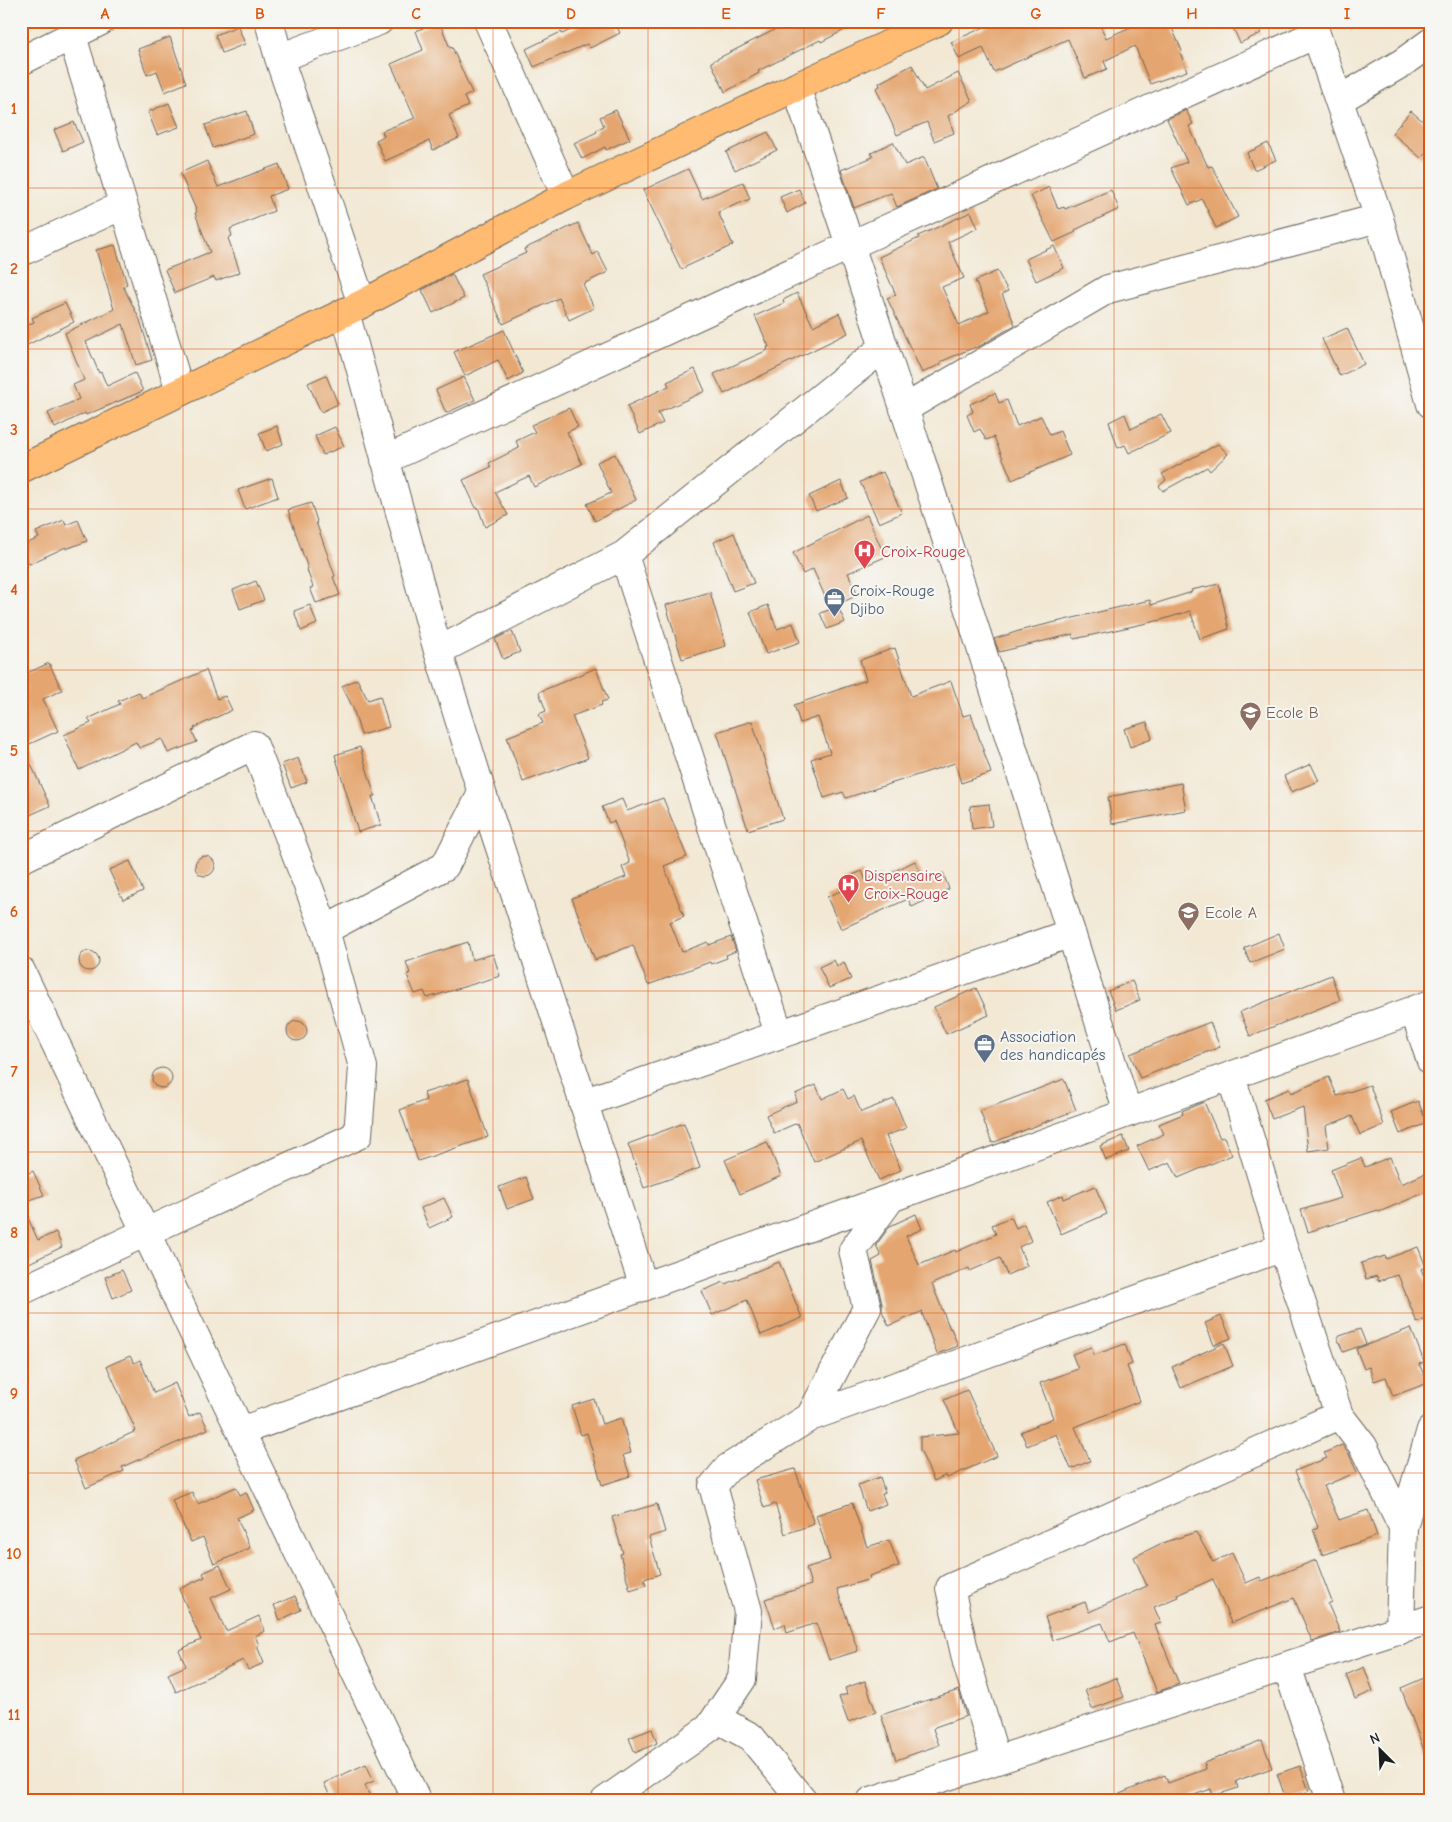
<svg xmlns="http://www.w3.org/2000/svg" width="1452" height="1822" font-family="'Comic Neue',sans-serif">
	<rect width="100%" height="100%" fill="#f6f6f2"/>
	<filter id="ink" filterUnits="userSpaceOnUse"><feTurbulence type="fractalNoise" baseFrequency=".02" numOctaves="2"/><feDisplacementMap in="SourceGraphic" scale="10" xChannelSelector="R" yChannelSelector="G"/><feConvolveMatrix kernelMatrix="1 2 1 2 8 2 1 2 1" color-interpolation-filters="sRGB"/></filter>
	<filter id="wash" filterUnits="userSpaceOnUse"><feTurbulence type="fractalNoise" baseFrequency=".0096" numOctaves="4" result="noise"/><feDisplacementMap in="SourceGraphic" scale="20" xChannelSelector="R" yChannelSelector="G"/><feGaussianBlur stdDeviation="1.12" result="paint"/><feColorMatrix in="noise" values="0 0 0 0 0 0 0 0 0 0 0 0 0 0 0 0 0 1.4 0 .05"/><feComposite in="paint" operator="in"/></filter>
	<g filter="url(#wash)">
		<rect width="100%" height="100%" fill="#f2e8d4"/>
		<g id="blocks">
			<path fill="#e4a56f" d="M439 21 450 48 452 47 472 93 464 97 468 106 449 115 459 138 433 150 429 141 385 161 376 140 384 136 382 131 415 118 391 64 423 50 416 31Z
				M590 21H614L620 33 590 48 587 44 534 67 526 49 561 32 562 34Z
				M792 21H862L821 42 820 40 758 71 759 73 725 92 711 62Z
				M998 21H1109L1100 25 1106 38 1144 21H1169L1182 51 1180 52 1187 71 1150 84 1135 46 1104 61 1107 69 1085 78 1068 39 994 72 983 48 959 59 951 42Z
				M1230 21H1255L1261 33 1240 43Z
				M238 26 245 44 222 53 215 35Z
				M170 37 186 83 165 92 157 71 147 75 138 49Z
				M912 65 925 90 958 73 972 101 948 116 954 133 934 141 927 122 897 135 876 88 880 86 879 83Z
				M169 103 179 127 157 135 148 112Z
				M616 110 630 139 606 150 605 147 582 159 574 143 597 132 596 130 604 126 600 117Z
				M1186 110 1193 124 1189 126 1208 167 1212 166 1238 217 1216 228 1202 199 1189 205 1171 168 1187 162 1167 119Z
				M247 111 254 134 213 148 205 125Z
				M1411 111 1431 128V147L1421 158 1392 133Z
				M74 122 83 142 63 151 54 130Z
				M768 132 777 150 735 170 726 152Z
				M893 142 905 165 924 157 937 189 897 207 891 193 854 208 841 170 873 157 871 153Z
				M1268 143 1276 160 1254 170 1247 153Z
				M207 161 218 187 279 164 288 189 269 196 274 211 230 229 232 236 228 238 240 272 216 281 214 277 175 293 165 270 210 252 195 213 197 212 180 173Z
				M688 169 702 199 743 182 750 199 718 212 733 245 681 269 643 190Z
				M1049 187 1058 209 1064 207 1065 209 1111 190 1119 209 1075 230 1076 232 1054 242 1031 196Z
				M799 189 805 203 787 213 780 197Z
				M971 212 978 228 948 242 964 278 942 287 959 325 989 311 975 281 997 271 1008 291 1002 294 1015 325 980 346 975 348V347L940 362 941 364 922 373 887 298 896 295 879 257 919 238 918 236Z
				M578 223 593 255 598 252 608 272 583 284 594 308 569 320 559 298 503 324 480 274 526 253 524 249Z
				M115 245 127 284 123 286 140 320 152 360 136 365 123 324 86 342 99 373 101 372 107 386 135 373 143 391 86 415 85 413 55 428 48 413 79 399 73 385 84 380 65 333 114 309 96 250Z
				M1054 246 1064 268 1036 281 1026 259Z
				M452 274 464 298 433 313 422 290Z
				M797 293 813 326 839 313 848 333 724 394 714 374 768 350 767 347H769L755 316 784 303 783 300Z
				M65 303 74 322 21 348V328L34 322 32 318Z
				M1347 328 1364 364 1340 376 1322 339Z
				M504 330 523 373 508 381 498 360 465 376 454 352Z
				M695 369 705 391 658 413 663 423 640 434 627 406 669 386 667 382Z
				M326 375 338 404 321 412 308 383Z
				M464 377 475 400 446 413 436 390Z
				M995 393 999 403 1007 400 1017 426 1041 416 1050 435 1060 431 1070 455 1012 480 994 437 986 440 980 429 974 432 967 415 973 412 970 404Z
				M569 408 578 427 567 432 582 464 534 487 529 476 495 492 508 515 485 527 478 507 476 508 463 480 491 467 489 463 519 448 516 441 535 432 531 425Z
				M1125 414 1131 429 1161 414 1171 433 1129 453 1125 445 1118 448 1109 422Z
				M277 426 283 444 266 451 259 433Z
				M335 427 344 446 323 455 315 436Z
				M1218 444 1228 454 1210 471 1207 467 1163 491 1159 486 1166 480 1162 474Z
				M615 454 636 500 595 521 587 504 611 493 597 462Z
				M883 472 902 513 879 523 860 482Z
				M272 478 278 497 245 509 238 490Z
				M841 481 848 498 816 511 809 496Z
				M311 503 317 521 316 522 335 576 333 577 340 595 316 603 310 588 313 587 307 570 308 569 288 510Z
				M867 515 885 557 848 573 858 595 830 608 813 569 803 574 793 553Z
				M64 520 66 525 78 520 87 541 66 549V547L29 564 21 546 39 538 36 532Z
				M734 533 754 583 733 591 714 542Z
				M256 581 264 600 240 609 233 590Z
				M1219 584 1229 629 1200 639 1190 611 1161 620 1074 639 1073 634 999 652 994 639 1022 630 1150 600 1151 605 1192 592 1191 590Z
				M710 592 726 646 682 659 666 605Z
				M310 605 317 624 301 631 294 611Z
				M768 605 777 629 793 623 800 642 766 654 750 612Z
				M838 607 845 622 827 629 820 613Z
				M512 631 520 652 503 659 495 639Z
				M895 648 911 696 951 681 963 716 971 714 991 773 961 783 955 763 846 798 843 792 824 798 811 759 830 753 818 717 800 723 794 705 866 680 860 660Z
				M49 663 62 690 43 699 58 731 23 747 50 806 21 819V676Z
				M596 668 608 700 601 702 602 705 572 716 588 758 523 782 507 737 543 723 539 714 546 711 539 692Z
				M206 670 217 699 225 696 232 710 194 728 195 730 192 731 197 742 168 753 162 739 139 748 136 742 79 770 64 735 91 723 88 719 120 704 118 701 139 692 142 698Z
				M357 679 368 700 380 696 389 727 361 735 353 708 342 686Z
				M752 721 783 819 748 830 717 732Z
				M1147 722 1152 739 1130 747 1124 729Z
				M360 747 375 796H372L381 825 358 832 335 755Z
				M298 758 307 782 291 788 282 764Z
				M1311 764 1319 781 1291 792 1284 776Z
				M1181 783 1186 810 1112 824 1108 797Z
				M663 798 687 857 664 866 684 916 670 922 682 952 708 942 709 945 731 937 736 951 726 955 727 958 711 964 710 962 648 985 633 945 595 960 572 898 626 877 622 867 630 863 614 821 609 823 602 807 622 799 627 811Z
				M989 804 992 826 972 829 970 806Z
				M195 866a10 10 0 1 1 20 0a10 10 0 1 1-20 0Z
				M130 861 143 891 123 900 109 870Z
				M915 861 925 882 943 873 949 889 912 907 908 899 841 929 827 897 845 889 841 880 862 871 866 881 881 874 883 877Z
				M1279 933 1285 949 1250 963 1244 948Z
				M468 942 472 960 493 954 500 976 427 998 424 991 415 994 407 975 410 973 406 962Z
				M79 961a10 10 0 1 1 20 0a10 10 0 1 1-20 0Z
				M834 960 837 966 844 962 851 979 829 988 819 967Z
				M1331 975 1340 1000 1250 1036 1240 1012Z
				M1132 981 1140 1000 1116 1010 1108 991Z
				M976 988 989 1015 946 1034 934 1007Z
				M287 1031a10 10 0 1 1 20 0a10 10 0 1 1-20 0Z
				M1210 1022 1220 1047 1140 1078 1130 1054Z
				M152 1078a10 10 0 1 1 20 0a10 10 0 1 1-20 0Z
				M1329 1077 1337 1096 1370 1085 1384 1125 1360 1135 1352 1116 1326 1126 1329 1148 1308 1151 1303 1107 1272 1119 1264 1099 1289 1089 1291 1093Z
				M468 1079 488 1137 418 1161 400 1110 426 1100 424 1093Z
				M1064 1079 1076 1110 992 1143 980 1111Z
				M816 1085 822 1099 843 1089 848 1099 854 1096 861 1112 894 1099 906 1128 886 1136 901 1170 879 1180 861 1141 814 1162 797 1123 774 1133 766 1115 797 1101 795 1094Z
				M1418 1101 1427 1123 1400 1134 1391 1112Z
				M1204 1102 1220 1138 1224 1137 1232 1155 1178 1178 1170 1162 1149 1171 1137 1146 1164 1134 1159 1124 1183 1114 1182 1111Z
				M684 1123 700 1168 644 1188 628 1144Z
				M1123 1136 1129 1151 1106 1160 1100 1146Z
				M767 1142 781 1176 740 1194 725 1160Z
				M1390 1157 1401 1184 1431 1171V1190L1379 1212 1378 1210 1308 1232 1301 1210 1341 1198 1331 1170 1361 1158 1365 1167Z
				M33 1171 44 1195 21 1203 38 1240 56 1232 62 1247 27 1264 21 1251V1176Z
				M526 1177 534 1199 507 1209 499 1187Z
				M1095 1186 1107 1214 1061 1234 1047 1202 1063 1195 1064 1199Z
				M444 1198 453 1217 429 1228 421 1208Z
				M916 1214 922 1229 906 1236 919 1265 955 1250 956 1252 996 1234 992 1225 1011 1217 1016 1228 1024 1224 1031 1241 1019 1247 1027 1266 1007 1275 1000 1258 970 1271 969 1268 932 1284 950 1329 951 1328 958 1346 937 1354 922 1313 923 1311 889 1326 882 1311V1304L872 1261 881 1256 876 1245 890 1226Z
				M1418 1247 1426 1267 1421 1269 1431 1293V1317L1417 1323 1399 1277 1397 1275 1378 1281 1377 1276 1366 1279 1361 1263 1385 1256 1386 1259Z
				M779 1262 802 1318 761 1335 747 1300 712 1315 702 1291 724 1282 725 1284Z
				M122 1270 131 1290 113 1298 105 1277Z
				M1221 1316 1231 1338 1214 1345 1205 1323Z
				M1411 1328 1424 1362 1419 1364 1428 1383 1393 1396 1386 1377 1374 1381 1369 1367 1364 1369 1356 1349Z
				M1360 1329 1366 1344 1343 1352 1337 1337Z
				M1224 1343 1233 1366 1181 1388 1172 1367Z
				M1125 1344 1132 1364 1127 1366 1140 1401 1075 1427 1090 1461 1071 1469 1056 1434 1027 1446 1021 1432 1053 1418 1040 1383 1078 1369 1072 1354 1091 1347 1094 1355Z
				M130 1356 134 1363 140 1360 154 1393 175 1383 189 1417 200 1412 208 1429 122 1467 124 1471 86 1488 74 1460 136 1431 107 1366Z
				M967 1390 997 1456 947 1478 946 1475 934 1481 920 1450V1437L959 1433 944 1400Z
				M594 1399 602 1424 621 1418 631 1453 623 1455 630 1476 602 1485 587 1433 581 1435 572 1406Z
				M1342 1445 1349 1454 1357 1472 1324 1486 1339 1520 1368 1510 1377 1536 1322 1555 1313 1529 1318 1527 1295 1471 1327 1458 1324 1453Z
				M795 1469 814 1524 785 1534 775 1504 764 1508 755 1480Z
				M880 1477 885 1493 882 1494 886 1504 867 1511 858 1485Z
				M236 1487 240 1495 246 1492 254 1510 237 1518 250 1548 214 1564 203 1537 191 1542 172 1500 192 1492 198 1504Z
				M852 1503 867 1547 889 1540 899 1566 869 1576 870 1579 837 1589 858 1651 829 1660 816 1623 787 1633 785 1624 775 1628 765 1599 811 1585 806 1568 830 1560 816 1515Z
				M657 1504 665 1532 649 1537 660 1574 644 1579 646 1585 630 1590 620 1554 623 1553 612 1517Z
				M1196 1532 1213 1562 1232 1553 1246 1583 1260 1577 1262 1581 1316 1560 1332 1602 1328 1604 1340 1632 1312 1641 1294 1598 1231 1623 1213 1579 1177 1595 1178 1597 1154 1607 1161 1623 1155 1625 1179 1684 1157 1692 1133 1633 1110 1642 1102 1623 1053 1640 1045 1617 1085 1602 1089 1612 1147 1586 1134 1557 1160 1544Z
				M220 1565 231 1589 211 1598 226 1631 259 1616 265 1631 255 1636 259 1645 257 1646 264 1663 248 1670 243 1660 176 1692 168 1674 186 1666 179 1650 201 1640 179 1589 205 1577 203 1573Z
				M295 1596 301 1610 280 1620 274 1605Z
				M1364 1667 1373 1691 1355 1699 1346 1675Z
				M1431 1675V1763L1429 1764 1401 1688Z
				M1116 1678 1124 1697 1092 1709 1085 1690Z
				M865 1681 876 1712 848 1722 839 1697 847 1694 845 1688Z
				M959 1690 966 1716 935 1727 933 1729 939 1745 896 1760 881 1715Z
				M652 1729 657 1743 635 1753 629 1738Z
				M1262 1740 1272 1768 1236 1781 1238 1788 1213 1796 1211 1789 1177 1801H1103L1165 1775 1168 1783 1206 1769 1204 1763Z
				M366 1764 374 1781 365 1785 372 1801H332L324 1783Z
				M1300 1766 1309 1791 1286 1799 1277 1774Z"/>
		</g>
	</g>
	<g filter="url(#ink)">
		<use href="#blocks" fill-opacity="0" stroke="#67635c" stroke-width="1"/>
		<g fill="none" stroke-linecap="round" stroke-linejoin="round">
			<defs>
				<path id="minor" d="M269 21 279 58 362 304
					M488 21 566 196
					M1316 34 1379 218 1431 404
					M72 36 180 391
					M279 58 379 21
					M21 61 101 21
					M796 87C914 426 1019 770 1128 1113
					M1339 100 1402 63 1431 42
					M21 252 123 205
					M904 409 1108 289 1379 218
					M385 460 851 245 1316 34 1313 21
					M624 555 779 1034
					M438 651 624 555 884 347
					M482 793 644 1287
					M21 859 254 745 325 930
					M21 971 417 1801
					M1414 1010 1431 1061
					M1231 1076 1283 1247 1339 1415 1363 1446 1403 1527 1400 1630
					M583 1103 1071 933
					M21 1291 146 1232 358 1135 363 1067 325 930 445 866 482 793 438 651 345 312
					M810 1417 1283 1247
					M241 1431 1431 1004
					M1403 1527 1431 1430
					M1287 1666 1331 1801
					M716 1718 751 1737 803 1801
					M996 1760 967 1663 950 1588 1339 1415
					M605 1801 709 1728 742 1679 748 1611 713 1486 728 1468 810 1417 867 1308 853 1250 891 1198
					M871 1801 1431 1619"/>
				<path id="major" d="M21 469 362 304 566 196 796 87 939 21"/>
			</defs>
			<use href="#minor" stroke="#67635c" stroke-width="30"/>
			<use href="#major" stroke="#67635c" stroke-width="30"/>
			<use href="#minor" stroke="#fff" stroke-width="28"/>
			<use href="#major" stroke="#ffbb71" stroke-width="28"/>
		</g>
	</g>
	<path fill="none" stroke="#de560d" stroke-width="1" stroke-opacity="0.55" d="M183 21V1801M338 21V1801M493 21V1801M648 21V1801M804 21V1801M959 21V1801M1114 21V1801M1269 21V1801M21 188H1431M21 349H1431M21 509H1431M21 670H1431M21 831H1431M21 991H1431M21 1152H1431M21 1313H1431M21 1473H1431M21 1634H1431"/>
	<defs>
		<symbol id="hospital-pin" viewBox="-11 -11 22 30"><path d="M0 17L-7.5 6A9.5 9.5 0 1 1 7.5 6Z" fill="#e0444e" stroke="#f6f6f2"/><path d="M-5-5h3v3.5h4V-5h3V5h-3V1.5h-4V5h-3Z" fill="#fff"/></symbol>
		<symbol id="office-pin" viewBox="-11 -11 22 30"><path d="M0 17L-7.5 6A9.5 9.5 0 1 1 7.5 6Z" fill="#5c6f8a" stroke="#f6f6f2"/><path d="M-6-3h4V-5.5h4V-3h4V5H-6ZM-1-4.5V-3h2v-1.5ZM-6 0V1H6V0Z" fill="#fff"/></symbol>
		<symbol id="school-pin" viewBox="-11 -11 22 30"><path d="M0 17L-7.5 6A9.5 9.5 0 1 1 7.5 6Z" fill="#8d6e63" stroke="#f6f6f2"/><path d="M0-5L7-2L0 1L-7-2ZM-4 1L0 2.5L4 1V4Q0 6-4 4Z" fill="#fff"/></symbol>
	</defs>
	<g fill-rule="evenodd">
		<use href="#hospital-pin" x="852" y="538" width="25" height="34"/>
		<use href="#office-pin" x="822" y="586" width="25" height="34"/>
		<use href="#school-pin" x="1238" y="700" width="25" height="34"/>
		<use href="#hospital-pin" x="836" y="872" width="25" height="34"/>
		<use href="#school-pin" x="1176" y="900" width="25" height="34"/>
		<use href="#office-pin" x="972" y="1032" width="25" height="34"/>
	</g>
	<g text-anchor="middle" stroke-width="4" stroke-linejoin="round" paint-order="stroke">
		<g font-size="16" fill="#be3a42" stroke="#f6f6f2" text-anchor="start">
			<text x="881" y="557">Croix-Rouge</text>
			<text x="864" y="881">Dispensaire<tspan x="864" dy="18">Croix-Rouge</tspan></text>
		</g>
		<g font-size="16" fill="#4e5e75" stroke="#f6f6f2" text-anchor="start">
			<text x="850" y="596">Croix-Rouge<tspan x="850" dy="18">Djibo</tspan></text>
			<text x="1000" y="1042">Association<tspan x="1000" dy="18">des handicapés</tspan></text>
		</g>
		<g font-size="16" fill="#785e54" stroke="#f6f6f2" text-anchor="start">
			<text x="1266" y="718">Ecole B</text>
			<text x="1205" y="918">Ecole A</text>
		</g>
	</g>
	<rect width="1452" height="1822" fill="none" stroke="#f6f6f2" stroke-width="55"/>
	<g transform="translate(1380 1750) rotate(336)" stroke="#f6f6f2" stroke-width="4" paint-order="stroke">
	<path d="M0-4L9 19L0 12L-9 19Z" fill="#1c1c1c"/>
	<text y="-8" font-size="14" font-weight="bold" text-anchor="middle" fill="#1c1c1c">N</text>
	</g>
	<rect x="28" y="28" width="1396" height="1766" fill="none" stroke="#de560d" stroke-width="2"/>
	<g font-size="16" text-anchor="middle" font-weight="bold" fill="#de560d">
		<text x="105" y="19">A</text>
		<text x="260" y="19">B</text>
		<text x="416" y="19">C</text>
		<text x="571" y="19">D</text>
		<text x="726" y="19">E</text>
		<text x="881" y="19">F</text>
		<text x="1036" y="19">G</text>
		<text x="1192" y="19">H</text>
		<text x="1347" y="19">I</text>
		<text x="14" y="114">1</text>
		<text x="14" y="274">2</text>
		<text x="14" y="435">3</text>
		<text x="14" y="595">4</text>
		<text x="14" y="756">5</text>
		<text x="14" y="917">6</text>
		<text x="14" y="1077">7</text>
		<text x="14" y="1238">8</text>
		<text x="14" y="1399">9</text>
		<text x="14" y="1559">10</text>
		<text x="14" y="1720">11</text>
	</g>
</svg>
